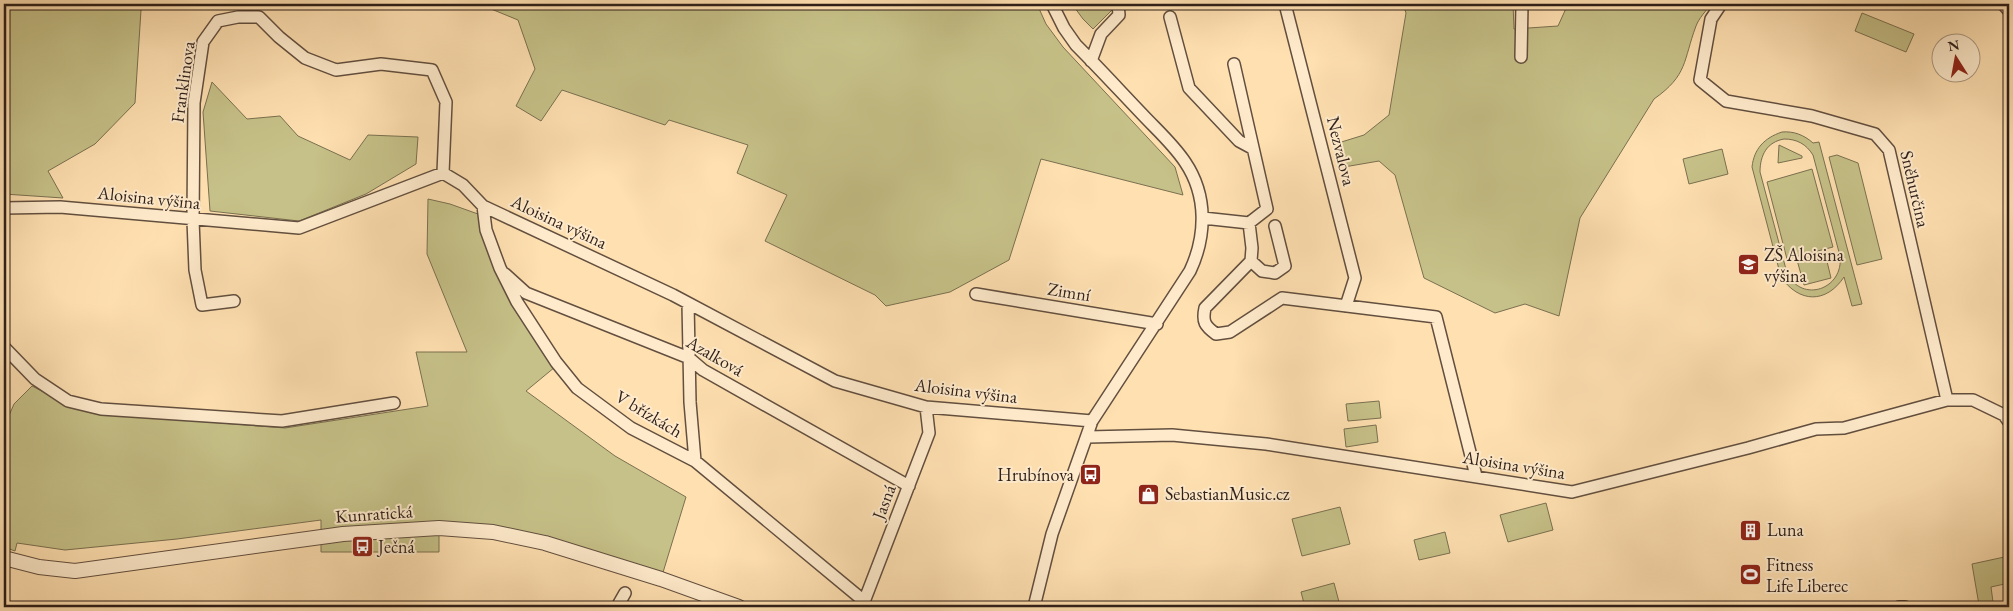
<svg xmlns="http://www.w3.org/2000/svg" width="2013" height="611" font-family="'EB Garamond',serif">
	<rect width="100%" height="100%" fill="#ffe0b1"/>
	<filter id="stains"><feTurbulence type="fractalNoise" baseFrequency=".004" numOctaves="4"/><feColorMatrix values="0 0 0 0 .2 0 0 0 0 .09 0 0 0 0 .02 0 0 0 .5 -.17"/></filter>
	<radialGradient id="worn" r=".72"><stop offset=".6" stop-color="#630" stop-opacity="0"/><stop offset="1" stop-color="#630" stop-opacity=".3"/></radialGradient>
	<path fill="#c6c188" stroke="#7a7050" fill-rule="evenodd" d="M4 4H153L141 10 135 103 95 144 48 171 63 198 4 194Z
		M479 4H1037L1046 24 1063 47 1175 167 1183 195 1041 159 1009 260 950 292 886 306 875 295 765 241 787 195 737 173 748 145 669 120 665 125 562 90 541 121 516 106 535 69 518 20Z
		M1072 4H1112L1114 8 1093 29 1083 19Z
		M1403 4H1513L1514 29 1558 26 1568 4H1711C1706 11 1699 18 1696 26 1683 61 1688 75 1654 99L1580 218 1559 316 1525 304 1495 313 1424 278 1395 175 1379 161 1344 167 1335 144 1364 135 1389 115 1406 13Z
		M1862 13 1914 34 1906 52 1855 31Z
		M212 82 247 119 280 116 298 136 350 160 368 135 418 137 416 164 366 194 299 221 210 211 203 112Z
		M1782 132C1794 131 1804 135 1813 143L1819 142 1862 304 1852 306 1844 277C1826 304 1799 303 1781 277L1752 167C1754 149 1764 138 1782 132ZM1784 139C1797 139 1806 144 1813 155L1840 256C1844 289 1802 304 1787 273L1760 172C1760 155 1767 142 1784 139Z
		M1779 145 1802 156V158L1778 163Z
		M1722 149 1728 174 1689 184 1683 159Z
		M1837 155 1858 163 1882 259 1857 265 1829 157Z
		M1812 169 1833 247 1787 259 1767 182Z
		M428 199 450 204 478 214 489 251 555 367 526 391 615 456 686 497 661 579 545 543 439 529V552H321V520L177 539 65 550 17 543 15 551 4 547V427L14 404 32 386 75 408 105 414 285 428 428 406 416 352H467L427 254Z
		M1825 253 1831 278 1804 285 1797 260Z
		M1379 401 1381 418 1348 421 1346 404Z
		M1376 425 1378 442 1346 447 1344 429Z
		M1546 503 1553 530 1508 542 1500 515Z
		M1340 507 1350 544 1302 556 1292 519Z
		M1445 532 1450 553 1419 560 1414 540Z
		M2009 556V583L1991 587 1993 602 1979 605 1972 564Z
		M1334 583 1339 602 1318 607H1305L1301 592Z"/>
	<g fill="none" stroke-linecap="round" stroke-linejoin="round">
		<defs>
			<path id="minor" d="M1285 4 1355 278 1346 306
				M1721 4 1711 19 1700 80 1726 101 1812 116 1875 134 1889 150 1947 400
				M2003 4 2009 11
				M1170 17 1189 88 1239 141 1252 148
				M1521 57 1522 4
				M1091 61 1101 34 1119 15 1118 4
				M483 206 486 230 500 268 517 302 556 362 577 388 631 428 695 461 864 601
				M4 208 60 207 299 228 443 173 463 185 483 206 673 295 835 381 926 407 1092 421
				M1203 218 1249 223 1267 209 1234 64
				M1249 223 1252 248 1251 261 1262 271 1275 273 1285 266 1275 226
				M1251 261 1205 308C1202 322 1205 326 1216 334L1230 332 1282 298 1436 317 1476 476
				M505 274 526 293 689 358 703 370 909 486
				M976 294 1157 324
				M234 301 202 305 195 270 193 220 194 103 203 42 218 21 238 17H259L279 37 305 58 336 70 381 64 432 70 446 102 443 173
				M688 303 690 402 695 461
				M4 347 35 379 68 401 101 409 282 421 394 403
				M1088 437 1172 435 1266 444 1572 492 1748 448 1816 429 1844 428 1947 400H1973L2004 415 2009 422
				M617 607 625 593
				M862 607 929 433 926 407
				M1034 607 1052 534 1092 421 1190 271C1206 237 1208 196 1185 162 1173 144 1157 130 1142 114 1120 91 1099 68 1076 45L1064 28 1052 4
				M1899 607H1905"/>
			<path id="tertiary" d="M4 558 39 567 75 571 343 534 439 528 493 532 545 543 661 579 739 607"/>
		</defs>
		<use href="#minor" stroke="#624f3f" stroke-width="14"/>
		<use href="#tertiary" stroke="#624f3f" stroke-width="16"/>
		<use href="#minor" stroke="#ffebcc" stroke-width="11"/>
		<use href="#tertiary" stroke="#ffebcc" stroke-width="14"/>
	</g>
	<defs>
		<symbol id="school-square" viewBox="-11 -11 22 22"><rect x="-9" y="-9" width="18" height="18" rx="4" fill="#8f2418" stroke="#ffebcc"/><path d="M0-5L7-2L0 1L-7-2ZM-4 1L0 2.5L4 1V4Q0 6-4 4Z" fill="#fff"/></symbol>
		<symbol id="bus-square" viewBox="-11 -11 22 22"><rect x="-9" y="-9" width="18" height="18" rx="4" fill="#8f2418" stroke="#ffebcc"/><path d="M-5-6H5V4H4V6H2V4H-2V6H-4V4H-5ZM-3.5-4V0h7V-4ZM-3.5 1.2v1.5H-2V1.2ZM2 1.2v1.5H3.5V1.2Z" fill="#fff"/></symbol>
		<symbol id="shop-square" viewBox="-11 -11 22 22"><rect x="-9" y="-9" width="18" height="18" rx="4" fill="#8f2418" stroke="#ffebcc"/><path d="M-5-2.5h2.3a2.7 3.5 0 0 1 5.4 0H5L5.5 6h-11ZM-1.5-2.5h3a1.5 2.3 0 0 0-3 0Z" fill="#fff"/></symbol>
		<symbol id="building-square" viewBox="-11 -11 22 22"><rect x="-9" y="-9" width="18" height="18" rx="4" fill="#8f2418" stroke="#ffebcc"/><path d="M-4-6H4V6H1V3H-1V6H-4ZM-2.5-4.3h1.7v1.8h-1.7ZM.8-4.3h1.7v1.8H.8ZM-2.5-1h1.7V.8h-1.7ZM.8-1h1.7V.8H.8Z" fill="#fff"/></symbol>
		<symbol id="stadium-square" viewBox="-11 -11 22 22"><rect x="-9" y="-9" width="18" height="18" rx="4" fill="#8f2418" stroke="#ffebcc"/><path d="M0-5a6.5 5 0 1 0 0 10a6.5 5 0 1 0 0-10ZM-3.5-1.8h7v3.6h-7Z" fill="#fff"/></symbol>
	</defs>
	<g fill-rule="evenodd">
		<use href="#school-square" x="1736" y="252" width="25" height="25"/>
		<use href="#bus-square" x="1078" y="462" width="25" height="25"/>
		<use href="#shop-square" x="1136" y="482" width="25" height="25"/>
		<use href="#building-square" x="1738" y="518" width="25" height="25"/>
		<use href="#bus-square" x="350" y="534" width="25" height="25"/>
		<use href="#stadium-square" x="1738" y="562" width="25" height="25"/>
	</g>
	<g text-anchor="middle" stroke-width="4" stroke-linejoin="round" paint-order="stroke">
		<g font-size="18" fill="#2e1f19" stroke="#ffebcc">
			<text transform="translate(183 82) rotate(-82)" y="6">Franklinova</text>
			<text transform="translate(1341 151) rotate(76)" y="6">Nezvalova</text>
			<text transform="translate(1915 189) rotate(77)" y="6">Sněhurčina</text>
			<text transform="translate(149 198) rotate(6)" y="6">Aloisina výšina</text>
			<text transform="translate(559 222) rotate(25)" y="6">Aloisina výšina</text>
			<text transform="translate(1069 292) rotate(9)" y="6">Zimní</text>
			<text transform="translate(715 356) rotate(30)" y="6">Azalková</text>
			<text transform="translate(966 391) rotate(7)" y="6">Aloisina výšina</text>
			<text transform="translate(649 414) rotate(31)" y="6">V břízkách</text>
			<text transform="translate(1514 465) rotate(9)" y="6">Aloisina výšina</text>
			<text transform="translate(884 502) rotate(-69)" y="6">Jasná</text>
			<text transform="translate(374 514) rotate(-4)" y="6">Kunratická</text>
		</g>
		<g font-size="18" fill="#2e1f19" stroke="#ffebcc" text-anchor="start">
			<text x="1764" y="261">ZŠ Aloisina<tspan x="1764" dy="21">výšina</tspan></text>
			<text x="1074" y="481" text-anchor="end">Hrubínova</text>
			<text x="1165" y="500">SebastianMusic.cz</text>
			<text x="1767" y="536">Luna</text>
			<text x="378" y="553">Ječná</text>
			<text x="1766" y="571">Fitness<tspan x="1766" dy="21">Life Liberec</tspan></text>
		</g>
	</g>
	<rect width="2013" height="611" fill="none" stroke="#ffe0b1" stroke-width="20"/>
	<rect x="5" y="5" width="2003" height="601" fill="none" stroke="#2e1f19" stroke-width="2.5"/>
	<rect x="10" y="10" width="1993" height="591" fill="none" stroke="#2e1f19"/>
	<g transform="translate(1956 58) rotate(349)"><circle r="24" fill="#ffebcc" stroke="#ab9984"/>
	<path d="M0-4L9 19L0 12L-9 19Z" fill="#8f2418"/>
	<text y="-8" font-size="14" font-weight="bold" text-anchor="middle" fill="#2e1f19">N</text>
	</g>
	<rect width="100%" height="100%" filter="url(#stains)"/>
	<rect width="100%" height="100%" fill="url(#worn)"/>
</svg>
